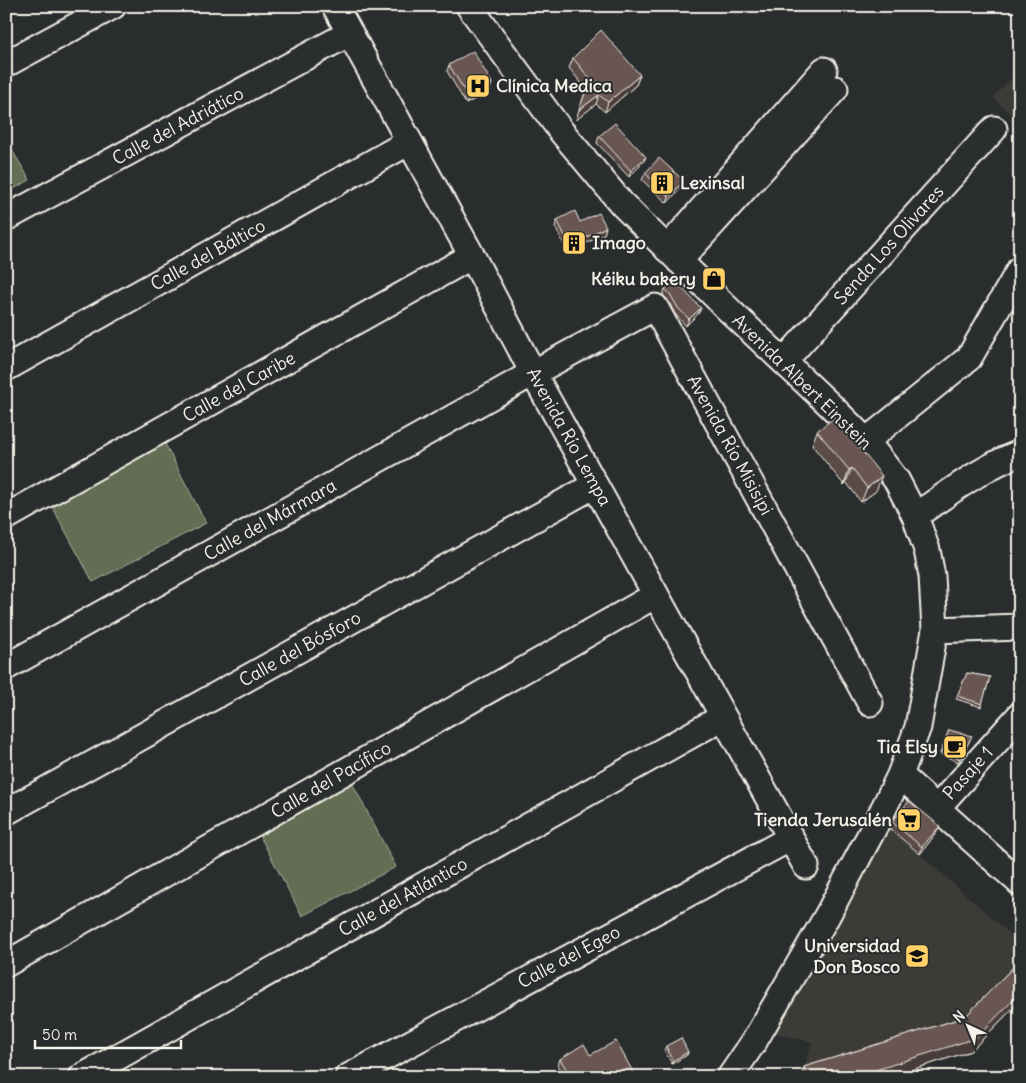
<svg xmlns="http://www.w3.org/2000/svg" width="1026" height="1083" font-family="Delius,sans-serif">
	<rect width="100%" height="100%" fill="#2a2d2e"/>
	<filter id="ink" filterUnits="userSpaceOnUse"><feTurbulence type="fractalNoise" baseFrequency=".02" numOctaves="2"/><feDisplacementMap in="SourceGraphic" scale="10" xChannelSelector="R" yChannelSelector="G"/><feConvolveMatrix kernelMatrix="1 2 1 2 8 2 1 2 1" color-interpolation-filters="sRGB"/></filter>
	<g filter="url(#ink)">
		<path fill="#3d3a39" d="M1020 70V124L993 97Z
			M889 828 920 854 1020 943V968L960 1029 809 1077H801L812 1042 770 1032Z"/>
		<path fill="#646d53" stroke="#acaf9e" d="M6 140 30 180 6 193Z
			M162 438 206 523 93 582 48 499Z
			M346 771 396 867 302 916 253 823Z"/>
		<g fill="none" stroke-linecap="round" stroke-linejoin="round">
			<defs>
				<path id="minor" d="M335 6 472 256 533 373 595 485 806 866
					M469 6 561 131 622 204 731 312 831 406 866 441 897 481 915 516 927 550 932 576 935 630 918 727 900 775 878 820 827 916 755 1040 730 1077
					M6 64 113 6
					M6 218 350 33
					M667 249 824 70
					M679 261 835 89
					M784 361 994 129
					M6 368 409 142
					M866 441 969 358 1020 269
					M915 516C949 493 981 468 1020 453
					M6 517 472 256
					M935 630 1020 627
					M6 667 533 373 655 307 870 703
					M900 775 1020 883
					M936 809 1020 715
					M6 812 595 485
					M6 964 656 595
					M82 1077 723 717
					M348 1077 791 838"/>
			</defs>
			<use href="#minor" stroke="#f4f1e8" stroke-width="29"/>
			<use href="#minor" stroke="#2a2d2e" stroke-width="25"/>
		</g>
		<path fill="#5a4b47" stroke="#f4f1e8" d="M573 58 640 75 636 85 605 112 596 104 576 120 586 89 569 68Z
			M449 65 490 90 466 104 447 71Z
			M599 136 643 163 629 177 597 143Z
			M645 173 682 187 667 203 642 180Z
			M557 220 580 222 606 227 604 234 568 252 555 227Z
			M665 289 701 308 698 314 686 326 675 314 668 300 663 295Z
			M817 431 876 491 861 502 846 482 844 485 812 445Z
			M967 673 990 677 981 707 956 699Z
			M949 730 970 740 958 762 940 754Z
			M892 822 937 832 920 854 890 829Z
			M1020 960V1001L971 1051 889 1077H801L804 1067 965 1017Z
			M666 1046 688 1052 687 1055 672 1064 664 1050Z
			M590 1055 634 1077H565L558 1065 560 1059Z"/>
		<path fill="#4a3d3a" stroke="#f4f1e8" d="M640 75 636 85 605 112 608 102Z
			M492 83 490 90 466 104 469 98Z
			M599 95 596 104 576 120 579 110Z
			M646 157 643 163 629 177 631 171Z
			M684 181 682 187 667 203 669 197Z
			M606 227 604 234 568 252 570 246Z
			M701 308 698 314 686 326 689 319Z
			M852 468 846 482 844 485 849 470Z
			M882 476 876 491 861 502 867 488Z
			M940 826 937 832 920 854 922 847Z
			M1020 993V1001L971 1051 889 1077H854Z
			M688 1052 687 1055 672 1064 673 1061Z"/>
		<path fill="#695753" stroke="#f4f1e8" d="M601 30 640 75 608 102 599 95 579 110 590 79 573 58Z
			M473 51 492 83 469 98 449 65Z
			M615 123 646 157 631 171 599 136Z
			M659 158 684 181 669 197 645 173Z
			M575 211 580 222 599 213 606 227 570 246 557 220Z
			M674 280 701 308 689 319 678 308 670 294 665 289Z
			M835 417 882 476 867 488 852 468 849 470 817 431Z
			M967 673 990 677 982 704 957 696Z
			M949 730 972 736 960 759 941 751Z
			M909 801 940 826 922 847 892 822Z
			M1020 960V993L976 1038 854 1077H807L804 1067 965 1017Z
			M681 1038 688 1052 673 1061 666 1046Z
			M616 1041 634 1074 630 1077H571L560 1059 584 1044 590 1055Z"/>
	</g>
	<defs>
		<symbol id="hospital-square" viewBox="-11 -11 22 22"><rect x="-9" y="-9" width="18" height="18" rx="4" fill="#ffd166" stroke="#2a2d2e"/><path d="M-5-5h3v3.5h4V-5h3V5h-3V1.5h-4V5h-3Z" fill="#111"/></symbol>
		<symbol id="building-square" viewBox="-11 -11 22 22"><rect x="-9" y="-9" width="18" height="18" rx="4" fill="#ffd166" stroke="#2a2d2e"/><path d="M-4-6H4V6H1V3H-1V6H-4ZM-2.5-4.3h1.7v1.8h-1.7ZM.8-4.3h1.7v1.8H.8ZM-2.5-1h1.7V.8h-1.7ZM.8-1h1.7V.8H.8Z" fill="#111"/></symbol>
		<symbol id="shop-square" viewBox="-11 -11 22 22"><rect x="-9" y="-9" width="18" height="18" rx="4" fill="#ffd166" stroke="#2a2d2e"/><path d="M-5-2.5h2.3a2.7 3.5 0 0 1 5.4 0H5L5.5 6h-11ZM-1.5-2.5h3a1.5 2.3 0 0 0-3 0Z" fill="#111"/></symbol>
		<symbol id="cafe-square" viewBox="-11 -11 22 22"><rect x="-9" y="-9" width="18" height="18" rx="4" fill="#ffd166" stroke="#2a2d2e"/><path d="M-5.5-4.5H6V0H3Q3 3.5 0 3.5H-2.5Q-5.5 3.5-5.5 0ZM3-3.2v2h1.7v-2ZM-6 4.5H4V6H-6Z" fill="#111"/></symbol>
		<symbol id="supermarket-square" viewBox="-11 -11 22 22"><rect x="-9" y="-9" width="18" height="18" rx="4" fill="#ffd166" stroke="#2a2d2e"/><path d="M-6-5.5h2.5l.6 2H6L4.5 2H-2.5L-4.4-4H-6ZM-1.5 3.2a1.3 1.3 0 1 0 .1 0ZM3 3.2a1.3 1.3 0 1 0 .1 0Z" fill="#111"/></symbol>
		<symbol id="university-square" viewBox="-11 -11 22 22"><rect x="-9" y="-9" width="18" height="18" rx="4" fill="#ffd166" stroke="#2a2d2e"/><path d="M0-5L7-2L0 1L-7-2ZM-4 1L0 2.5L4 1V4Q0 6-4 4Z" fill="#111"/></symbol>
	</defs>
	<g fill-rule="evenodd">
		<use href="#hospital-square" x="464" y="72" width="28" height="28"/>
		<use href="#building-square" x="648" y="169" width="28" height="28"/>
		<use href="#building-square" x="560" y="229" width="28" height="28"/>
		<use href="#shop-square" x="700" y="265" width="28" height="28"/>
		<use href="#cafe-square" x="941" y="733" width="28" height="28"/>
		<use href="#supermarket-square" x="895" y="806" width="28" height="28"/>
		<use href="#university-square" x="903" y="942" width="28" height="28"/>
	</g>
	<g text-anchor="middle" stroke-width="4" stroke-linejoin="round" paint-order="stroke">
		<g font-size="18" font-weight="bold" fill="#f4f1e8" stroke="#2a2d2e" text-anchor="end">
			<text x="496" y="92" text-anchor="start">Clínica Medica</text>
			<text x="680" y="189" text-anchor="start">Lexinsal</text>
			<text x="592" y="249" text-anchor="start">Imago</text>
			<text x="696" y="285">Kéiku bakery</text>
			<text x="938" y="753">Tia Elsy</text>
			<text x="892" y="826">Tienda Jerusalén</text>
			<text x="900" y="952">Universidad<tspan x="900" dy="21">Don Bosco</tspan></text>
		</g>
		<g font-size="18" fill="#f4f1e8" stroke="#2a2d2e">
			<text transform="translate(178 126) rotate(-28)" y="6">Calle del Adriático</text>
			<text transform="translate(889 245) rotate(-48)" y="6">Senda Los Olivares</text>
			<text transform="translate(208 255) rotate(-29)" y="6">Calle del Báltico</text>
			<text transform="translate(802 382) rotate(44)" y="6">Avenida Albert Einstein</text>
			<text transform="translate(239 387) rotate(-29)" y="6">Calle del Caribe</text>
			<text transform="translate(569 437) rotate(61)" y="6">Avenida Río Lempa</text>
			<text transform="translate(730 445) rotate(61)" y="6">Avenida Río Misisipi</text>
			<text transform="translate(270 520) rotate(-29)" y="6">Calle del Mármara</text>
			<text transform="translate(300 649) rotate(-29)" y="6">Calle del Bósforo</text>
			<text transform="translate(968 773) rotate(-48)" y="6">Pasaje 1</text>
			<text transform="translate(331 780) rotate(-30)" y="6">Calle del Pacífico</text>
			<text transform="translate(403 897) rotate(-29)" y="6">Calle del Atlántico</text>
			<text transform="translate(569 957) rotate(-28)" y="6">Calle del Egeo</text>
		</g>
	</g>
	<rect width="1026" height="1083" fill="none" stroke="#2a2d2e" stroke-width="25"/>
	<rect x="12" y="12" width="1001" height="1058" fill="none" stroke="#f4f1e8" stroke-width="2" filter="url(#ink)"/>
	<g transform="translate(968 1026) rotate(316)" stroke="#2a2d2e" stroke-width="4" paint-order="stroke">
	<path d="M0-4L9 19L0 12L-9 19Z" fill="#f4f1e8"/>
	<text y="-8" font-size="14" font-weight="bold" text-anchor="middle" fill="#f4f1e8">N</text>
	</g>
	<path d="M35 1040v8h146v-8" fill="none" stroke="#f4f1e8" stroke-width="2.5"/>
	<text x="42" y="1040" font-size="15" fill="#f4f1e8" stroke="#2a2d2e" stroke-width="4" paint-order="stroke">50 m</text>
</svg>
